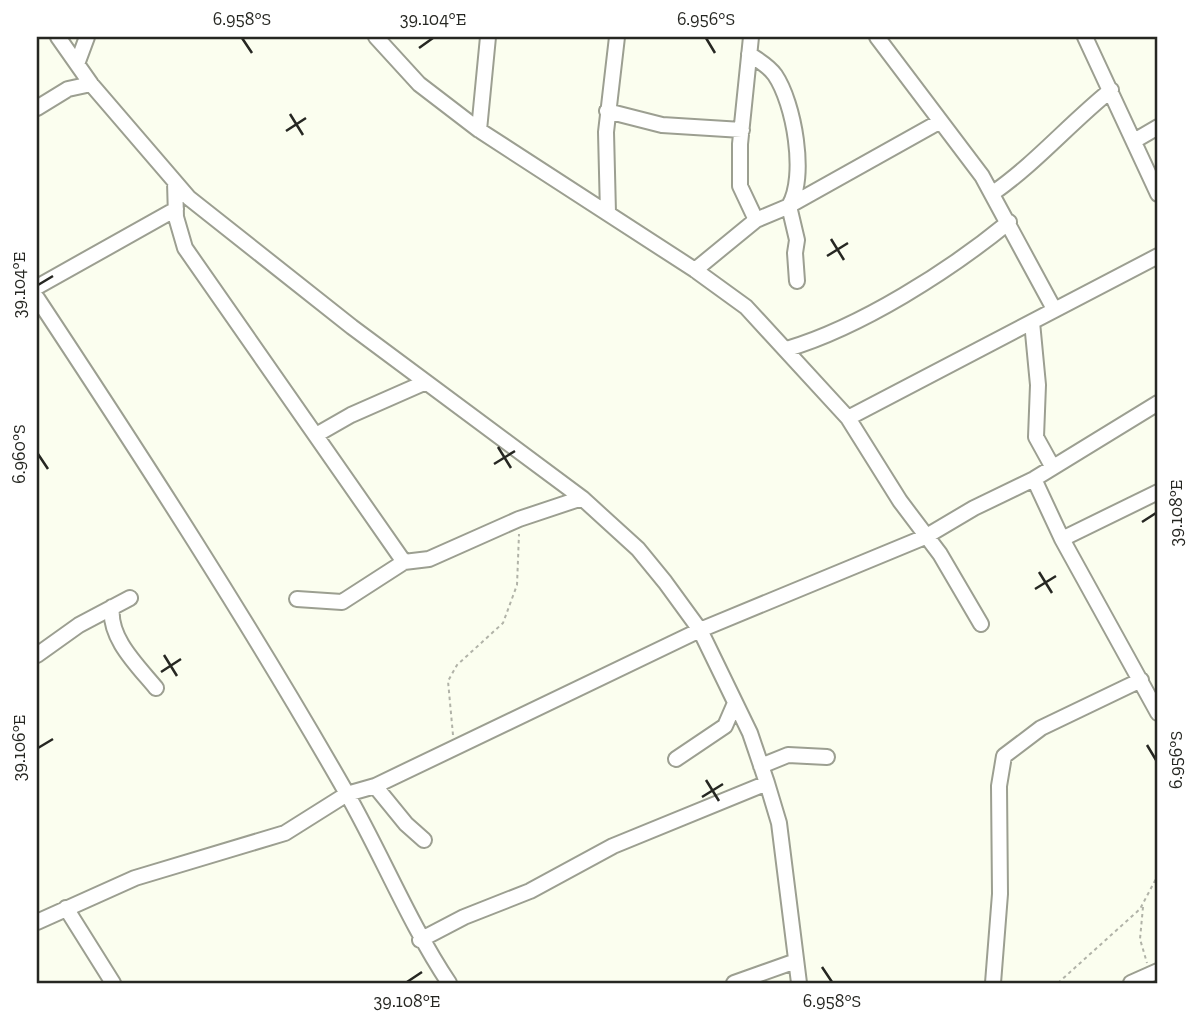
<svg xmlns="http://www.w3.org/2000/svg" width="1195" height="1020" font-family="'Zilla Slab',serif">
	<rect width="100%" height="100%" fill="#fbfeef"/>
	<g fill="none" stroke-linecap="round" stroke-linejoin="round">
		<defs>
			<path id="minor" d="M58 37 91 84 189 198 352 327 582 498 638 549 665 582 700 630 750 733 767 783 779 823 799 983
				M376 37 419 84 479 130 695 270 746 307 848 418 900 501 940 554 981 624
				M751 37 740 144V186L756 220
				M877 37 982 176 1054 309
				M1085 37 1158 194
				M749 54C758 60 769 66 775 75 794 103 807 176 789 206L797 240 795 253 797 281
				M77 64 87 37
				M37 108 68 89 91 84
				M607 111 662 125 742 130
				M479 130 488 37
				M1134 141 1158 127
				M175 182 176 217 185 248 404 562 429 559 519 519 582 498
				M993 193C1036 163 1070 123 1111 90
				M608 213 606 132 617 37
				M695 270 756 220 787 207 939 122
				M37 287 176 209
				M37 298C144 460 250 624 346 792 382 855 409 923 449 983
				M1032 322 1038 385 1036 437 1052 466
				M787 349C861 327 949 271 1009 222
				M848 418 1158 256
				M316 435 351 415 426 382
				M1034 479 1062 539 1158 713
				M1062 539 1158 492
				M297 599 342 602 404 562
				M112 607C108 638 138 666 156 688
				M37 655 79 625 130 598
				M676 759 725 726 735 703
				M761 766 788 755 827 757
				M375 786 406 824 424 840
				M66 908 113 983
				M37 922 135 878 285 833 347 794 375 786 700 630 925 537 974 508 1034 479 1158 403
				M420 940 464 917 530 891 613 846 767 783
				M734 983 796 961
				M993 983 1000 894 999 786 1004 756 1041 728 1141 680
				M1131 983 1158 971"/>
		</defs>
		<use href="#minor" stroke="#9c9f91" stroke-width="18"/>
		<path stroke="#b1b3a8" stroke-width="2" stroke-dasharray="3.5 3.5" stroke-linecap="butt" d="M453 735 448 681 457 665 503 623 517 585 519 534
			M1143 907 1140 939 1147 963
			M1058 983 1140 909 1158 875"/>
		<use href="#minor" stroke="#fff" stroke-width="14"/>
	</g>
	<path fill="none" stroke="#262722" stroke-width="2.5" d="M242 38 252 53M706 38 715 53M419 48 433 38M290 114 303 135M286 131 306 118M831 239 844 260M827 256 848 243M38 285 53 276M498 447 511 468M38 454 48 469M494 464 515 451M1142 522 1156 513M1039 572 1052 593M1035 589 1056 576M164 655 177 676M161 672 181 659M1147 745 1156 760M38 748 53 739M706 780 719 801M702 797 723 784M822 967 832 982M407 982 422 972"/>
	<rect width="1195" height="1020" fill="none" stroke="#ffffff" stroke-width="77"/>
	<rect x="38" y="38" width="1118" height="944" fill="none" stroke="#262722" stroke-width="2.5"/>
	<g font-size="18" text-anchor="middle" fill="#262722">
		<text x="242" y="25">6.958°S</text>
		<text x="433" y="25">39.104°E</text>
		<text x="706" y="25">6.956°S</text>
		<text transform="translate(19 285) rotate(-90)" y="6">39.104°E</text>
		<text transform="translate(19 454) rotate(-90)" y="6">6.960°S</text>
		<text transform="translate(1176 513) rotate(-90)" y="6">39.108°E</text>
		<text transform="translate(19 748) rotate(-90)" y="6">39.106°E</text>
		<text transform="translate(1176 760) rotate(-90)" y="6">6.956°S</text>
		<text x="407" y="1007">39.108°E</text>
		<text x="832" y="1007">6.958°S</text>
	</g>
</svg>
